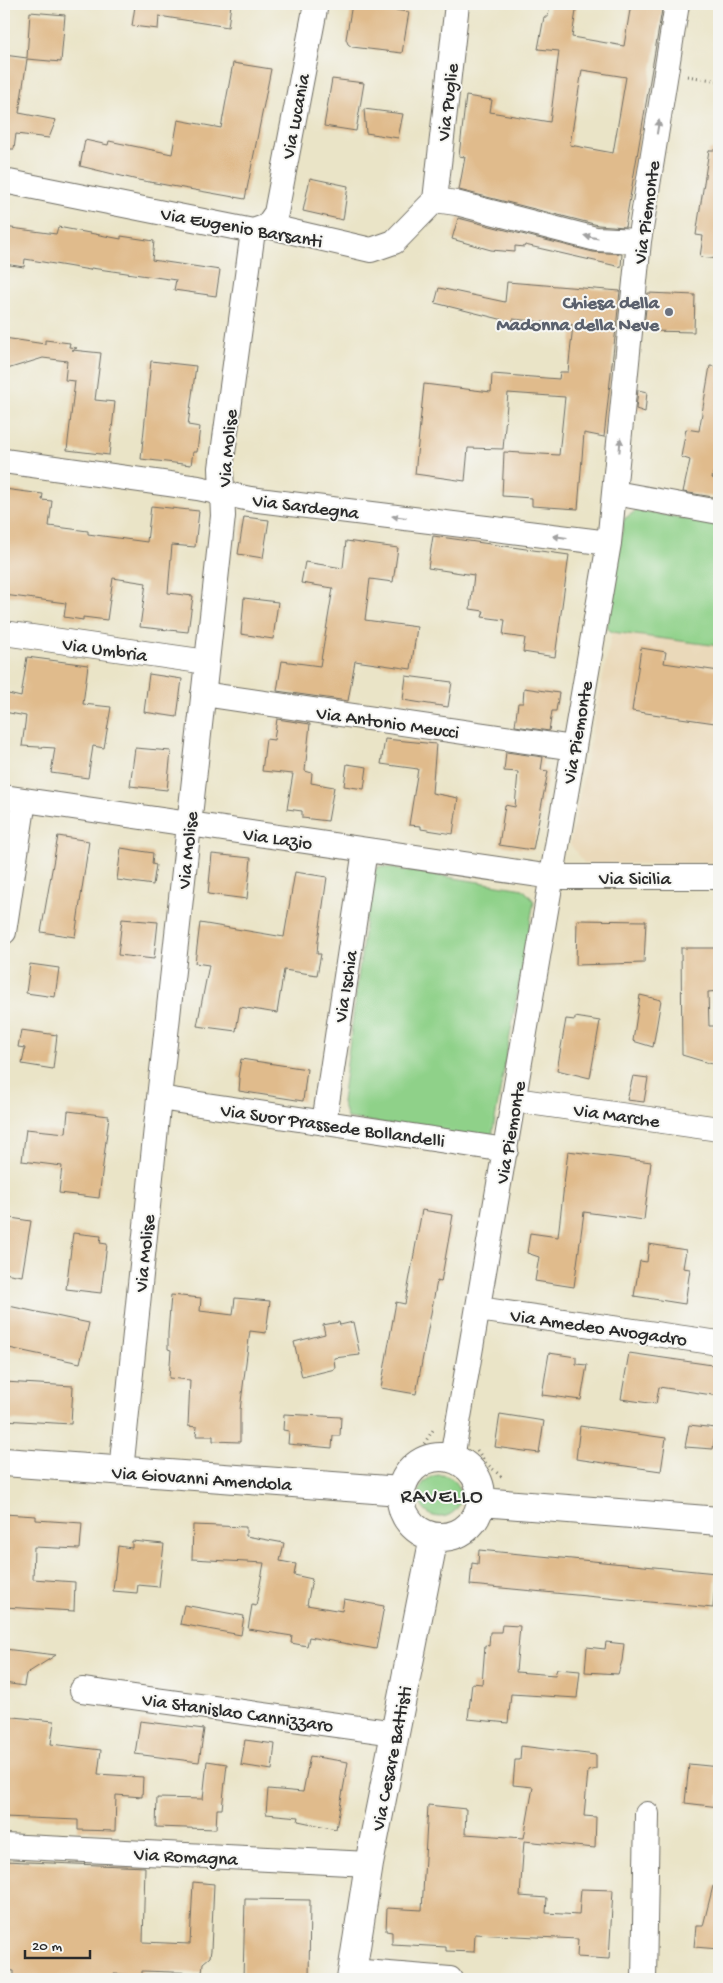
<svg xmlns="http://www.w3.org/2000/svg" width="723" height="1983" font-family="'Gochi Hand',sans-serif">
	<rect width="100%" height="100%" fill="#f6f6f2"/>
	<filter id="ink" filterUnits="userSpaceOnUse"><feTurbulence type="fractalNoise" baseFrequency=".02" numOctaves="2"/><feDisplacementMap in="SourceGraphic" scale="10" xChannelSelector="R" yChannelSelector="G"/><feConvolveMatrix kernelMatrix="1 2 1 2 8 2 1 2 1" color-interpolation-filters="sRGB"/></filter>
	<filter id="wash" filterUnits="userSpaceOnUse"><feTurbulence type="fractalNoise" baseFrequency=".0096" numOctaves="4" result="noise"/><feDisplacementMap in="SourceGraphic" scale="20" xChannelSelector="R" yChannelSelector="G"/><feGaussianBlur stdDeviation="1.12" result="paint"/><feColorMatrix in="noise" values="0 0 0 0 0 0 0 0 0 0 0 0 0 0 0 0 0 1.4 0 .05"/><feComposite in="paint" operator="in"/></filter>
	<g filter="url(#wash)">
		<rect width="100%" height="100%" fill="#eae4c7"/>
		<path fill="#ead9ba" d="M612 632 719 646V863L585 864 570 844Z"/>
		<path fill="#8fd189" stroke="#5d7e5a" d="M637 510 719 525V646L612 632 607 628 624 519Z
			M379 866 523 889 534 901 492 1136 484 1138 347 1118 342 1102 371 879Z
			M419 1496a21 21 0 1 1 42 0a21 21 0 1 1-42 0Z"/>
		<g id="blocks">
			<path fill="#e0bb8c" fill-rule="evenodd" d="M145 4H231L228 27 159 16 158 29 132 26 135 6 144 7Z
				M352 4 409 12 402 53 352 47 348 44 346 39Z
				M550 4H577L572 37 624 46 631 4H663L625 227 598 225 459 190 465 157 459 156 466 96 492 100 490 112 550 122 559 51 538 49 544 17H548ZM582 70 626 77 613 153 570 145Z
				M30 12 65 15 61 62 27 59 19 113 56 120 49 138 16 134 14 149H4V55L27 58Z
				M233 63 271 69 245 199 138 180 80 166 85 140 108 145 109 141 172 154 178 120 221 128Z
				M332 79 364 83 356 131 324 126Z
				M364 109 403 114 398 138 366 133Z
				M709 150H719V259L700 257 703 236 696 235Z
				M310 178 348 186 343 220 303 211Z
				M458 218 593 252 622 254 621 267 525 245 524 247 515 246V252L491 250 452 239Z
				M4 227 56 234 58 227 121 239V236L154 241 152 260 220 270 216 296 174 290 176 280 91 268 90 270 25 259 24 267 4 264Z
				M507 282 620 291 604 437 584 433 578 509 532 506V498L502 496 504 452 559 455 565 397 508 393 503 449 468 448 465 481 415 474 424 384 491 392 492 374 559 379 560 372H568L573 325 513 319 512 322 435 303 439 288 505 302Z
				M648 293 695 295 694 332 650 331V325H644Z
				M4 338 45 344V340L70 343 69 347 77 348 72 350 101 353 95 400 115 402 109 455 67 450 75 381 65 380 67 361 43 358 4 370Z
				M151 361 196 366 188 425 200 427 197 452H193L191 465 141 459Z
				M710 366 719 367V451L712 478 719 480V498L683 492 690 460 681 457 686 429 699 431Z
				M638 390 647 392 645 412 636 409Z
				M4 489 43 494 42 500 52 501 49 526 88 531V534L147 542 151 506 199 511 195 547 172 545 168 593 193 596 188 632 140 627 146 583 113 578 107 620 83 617V620L64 617 66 603 4 595V548L7 520H4Z
				M244 517 269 520 263 558 238 554Z
				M433 536 569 555 555 657 523 652 525 638 503 635 505 620 482 617 484 611 470 609 474 575 428 568Z
				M346 541 398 548 393 582 370 579 365 620 417 627 411 669 355 661 348 701 277 691 282 661 320 666 333 588 301 583 305 562 343 568Z
				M244 598 278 602 273 639 241 634Z
				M641 648 666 652 664 663 719 671V697L715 723 632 711Z
				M27 657 88 665 83 704 111 707 104 748 93 746 88 778 51 773 55 748 22 746 26 716 4 712V693L21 697Z
				M149 674 182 679 177 717 144 712Z
				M406 676 452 682 448 707 403 700Z
				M524 688 559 693 556 711H552L549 731 515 726 518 703H523Z
				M277 719 310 724 305 771 312 773 311 783 334 787 328 821 302 818V811L287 809 293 774 262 771 266 739 274 740Z
				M385 739 436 744 432 793 458 798 453 834 421 829V826L409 825 418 769 381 764Z
				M135 748 171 751 167 790 130 786Z
				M506 752 543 757 541 770 548 771 533 850 499 845 505 805 515 807 518 772 504 771Z
				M347 764 367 767 364 789 344 786Z
				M58 836 89 841 75 937 41 932Z
				M121 848 153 853 152 864 156 865 153 885 117 880Z
				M212 854 251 858 247 899 208 894Z
				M295 872 327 877 318 941 317 954H321L317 975 284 970 277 1013 240 1007 236 1031 197 1026 209 965 195 963 200 923 284 937Z
				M122 919 158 922 154 959 118 955Z
				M577 920 646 921 644 963 576 965Z
				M681 948H719V991L708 992 709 1026H719V1066L682 1055Z
				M30 964 59 968 55 997 26 993Z
				M640 995 661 1000 653 1047 633 1041Z
				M575 1017 600 1021 590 1078 557 1070 566 1019 575 1020Z
				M21 1030 57 1035 53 1069 22 1064 25 1048 18 1047Z
				M241 1059 307 1069 303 1101 239 1091 240 1078 238 1077Z
				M633 1076 648 1078 644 1102 627 1100Z
				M68 1111 109 1116 99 1198 59 1193 62 1166 22 1161 26 1129 66 1133Z
				M568 1151 651 1162 644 1220 584 1212 574 1287 535 1281 539 1257 527 1253 530 1233 558 1237Z
				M422 1210 453 1215 441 1282 437 1281 416 1394 381 1388 396 1302 405 1304Z
				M4 1217 31 1221 22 1276 4 1273Z
				M73 1233 101 1236 100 1243 107 1244 101 1293 66 1289Z
				M649 1244 686 1250 683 1268 690 1269 685 1304 634 1296 640 1261 647 1262Z
				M171 1295 201 1298 200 1311 233 1315 235 1298 270 1301 266 1333 250 1331 240 1410V1442L213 1441V1436H196L197 1427 188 1426 190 1380 169 1378 171 1350 168 1349V1333Z
				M4 1305 89 1323 80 1363 4 1347Z
				M339 1322 340 1325 353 1322 360 1355 334 1358 335 1369 302 1377 294 1342 325 1334 323 1325Z
				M549 1353 576 1357V1364L587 1365 581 1400 542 1395Z
				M629 1353 719 1366V1396L659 1387 656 1404 621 1399Z
				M4 1382 73 1386 71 1424 4 1420Z
				M284 1414 341 1417 340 1436H333L332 1448 288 1444 289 1431 283 1430Z
				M500 1414 544 1421 539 1453 495 1447Z
				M689 1425 716 1428 713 1449 685 1447Z
				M580 1426 666 1438 661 1471 576 1459Z
				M4 1514 36 1516V1520L82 1523 80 1549 34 1547 33 1579 75 1582 74 1611 4 1607Z
				M193 1525 246 1527V1536L284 1543 280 1561 296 1564 294 1575 312 1579 307 1605 342 1611 344 1599 384 1606 376 1649 309 1637 307 1646 291 1643 292 1636 248 1629 252 1605 256 1606 264 1563 192 1559Z
				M132 1541 164 1544 159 1587 138 1585 137 1593 113 1591 118 1546 132 1548Z
				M479 1550 716 1573 713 1608 470 1585 472 1563 478 1564Z
				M184 1605 244 1616 241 1635 180 1624Z
				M502 1625 520 1626 516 1672 555 1675 557 1669 580 1671 577 1698 511 1694 508 1723 468 1719 472 1683 482 1684 485 1645 489 1646 490 1632H501Z
				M606 1642 624 1644 622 1661 618 1674 585 1672 587 1647 605 1649Z
				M4 1649 56 1655 26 1674 24 1686 4 1683Z
				M4 1716 54 1721 51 1744 101 1750 98 1774 143 1777 142 1797 116 1795 115 1831 78 1830V1820L4 1817Z
				M140 1721 204 1729 199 1762 135 1754Z
				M245 1740 275 1744 272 1770 241 1765Z
				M521 1746 596 1755V1769L588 1771 584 1816 596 1817 595 1848 524 1841 520 1896 547 1898 546 1913 579 1915 581 1889 613 1890 609 1959 577 1957 578 1939 475 1934 474 1952 446 1951V1947L392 1944V1932L386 1931 387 1908 422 1910 428 1805 466 1809 465 1834 524 1838 533 1787 513 1785 515 1760H520Z
				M310 1756 348 1762 336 1829 298 1821 299 1817 266 1814 268 1789 303 1792Z
				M207 1761 227 1764 222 1809H217L216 1829 156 1827 157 1798 203 1799Z
				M689 1764 719 1767V1807L685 1803Z
				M4 1861 145 1867 143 1942 190 1944 193 1882 214 1884 211 1950 210 1957 203 1963 202 1973 142 1971V1975L114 1974V1979H14V1971L4 1970Z
				M713 1886 719 1887V1949L694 1947 696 1926H703Z
				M245 1899 310 1900 309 1979H243Z"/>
		</g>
	</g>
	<g filter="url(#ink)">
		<use href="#blocks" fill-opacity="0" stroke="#6e6c62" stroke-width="1"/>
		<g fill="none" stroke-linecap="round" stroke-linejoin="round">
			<defs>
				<path id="minor" d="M4 181 253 231 267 226 371 250 394 242 435 200
					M435 200 456 203 596 239 639 241
					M435 200 457 4
					M267 226 276 213 316 4
					M4 461 198 488 250 499 609 543
					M615 493 719 512
					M4 633 207 662
					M203 694 574 748
					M4 797 552 877H719
					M4 932 24 800
					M159 1098 506 1150
					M515 1100 719 1129
					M324 1123 365 850
					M478 1309 719 1343
					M452 1458 609 543 639 241 677 4
					M121 1471 159 1098 223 516 221 468 253 231
					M82 1690 395 1733
					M4 1846 369 1864
					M352 1971 450 1979
					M644 1979 647 1814"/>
				<path id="tertiary" d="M401 1497a40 40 0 1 1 80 0a40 40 0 1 1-80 0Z
					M4 1462 401 1491
					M481 1502 719 1521
					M351 1979 369 1864 434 1537"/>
			</defs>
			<use href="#minor" stroke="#6e6c62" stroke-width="26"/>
			<use href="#tertiary" stroke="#6e6c62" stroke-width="30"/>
			<path stroke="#6e6c62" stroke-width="3" stroke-dasharray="1 4" stroke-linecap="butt" d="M687 76 719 81
				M477 1450 486 1463 503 1478
				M397 1465 420 1450 433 1430"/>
			<use href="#minor" stroke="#fff" stroke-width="24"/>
			<use href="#tertiary" stroke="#fff" stroke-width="28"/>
		</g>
		<defs><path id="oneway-solid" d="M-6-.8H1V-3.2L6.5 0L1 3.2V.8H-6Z" transform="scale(1.25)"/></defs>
		<g fill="#a0a0a0">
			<use href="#oneway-solid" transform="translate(658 127) rotate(-81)"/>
			<use href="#oneway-solid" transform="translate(591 237) rotate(-168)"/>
			<use href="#oneway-solid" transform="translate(620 445) rotate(-85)"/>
			<use href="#oneway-solid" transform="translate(399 517) rotate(-173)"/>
			<use href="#oneway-solid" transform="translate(560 537) rotate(-173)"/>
		</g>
	</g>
	<circle fill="#6b7280" stroke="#f6f6f2" stroke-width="2" cx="669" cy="312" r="5"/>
	<g text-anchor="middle" stroke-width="4" stroke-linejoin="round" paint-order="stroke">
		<g font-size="19" fill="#2b2b2b" stroke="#f6f6f2">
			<text transform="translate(446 102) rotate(-83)" y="7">Via Puglie</text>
			<text transform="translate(294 116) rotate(-79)" y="7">Via Lucania</text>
			<text transform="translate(645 212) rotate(-82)" y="7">Via Piemonte</text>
			<text transform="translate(242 226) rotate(10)" y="7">Via Eugenio Barsanti</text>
			<text transform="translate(226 448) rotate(-85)" y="7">Via Molise</text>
			<text transform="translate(306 505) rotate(7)" y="7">Via Sardegna</text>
			<text transform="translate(105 648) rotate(8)" y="7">Via Umbria</text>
			<text transform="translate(388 721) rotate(8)" y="7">Via Antonio Meucci</text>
			<text transform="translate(576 732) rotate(-80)" y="7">Via Piemonte</text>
			<text transform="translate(278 837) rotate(8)" y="7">Via Lazio</text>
			<text transform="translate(186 850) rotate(-84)" y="7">Via Molise</text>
			<text x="635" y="884">Via Sicilia</text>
			<text transform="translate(344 986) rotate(-81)" y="7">Via Ischia</text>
			<text transform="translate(617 1114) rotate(8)" y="7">Via Marche</text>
			<text transform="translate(333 1124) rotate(8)" y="7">Via Suor Prassede Bollandelli</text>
			<text transform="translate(509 1132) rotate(-80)" y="7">Via Piemonte</text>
			<text transform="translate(143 1253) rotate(-84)" y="7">Via Molise</text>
			<text transform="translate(599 1326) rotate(8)" y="7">Via Amedeo Avogadro</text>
			<text transform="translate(202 1477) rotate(4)" y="7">Via Giovanni Amendola</text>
			<text transform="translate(238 1711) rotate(8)" y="7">Via Stanislao Cannizzaro</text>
			<text transform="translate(390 1758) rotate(-79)" y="7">Via Cesare Battisti</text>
			<text transform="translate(186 1855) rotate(3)" y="7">Via Romagna</text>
		</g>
		<g font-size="19" font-weight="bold" fill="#5b616d" stroke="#f6f6f2" text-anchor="end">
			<text x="659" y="308">Chiesa della<tspan x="659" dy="22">Madonna della Neve</tspan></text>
		</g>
		<g font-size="21" letter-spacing="1" fill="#2b2b2b" stroke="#f6f6f2">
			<text x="442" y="1502">RAVELLO</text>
		</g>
	</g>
	<rect width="723" height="1983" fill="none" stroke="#f6f6f2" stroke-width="20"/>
	<path d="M25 1950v8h65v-8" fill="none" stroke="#2b2b2b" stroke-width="2.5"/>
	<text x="32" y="1950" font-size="15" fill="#2b2b2b" stroke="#f6f6f2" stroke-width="4" paint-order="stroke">20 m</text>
</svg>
